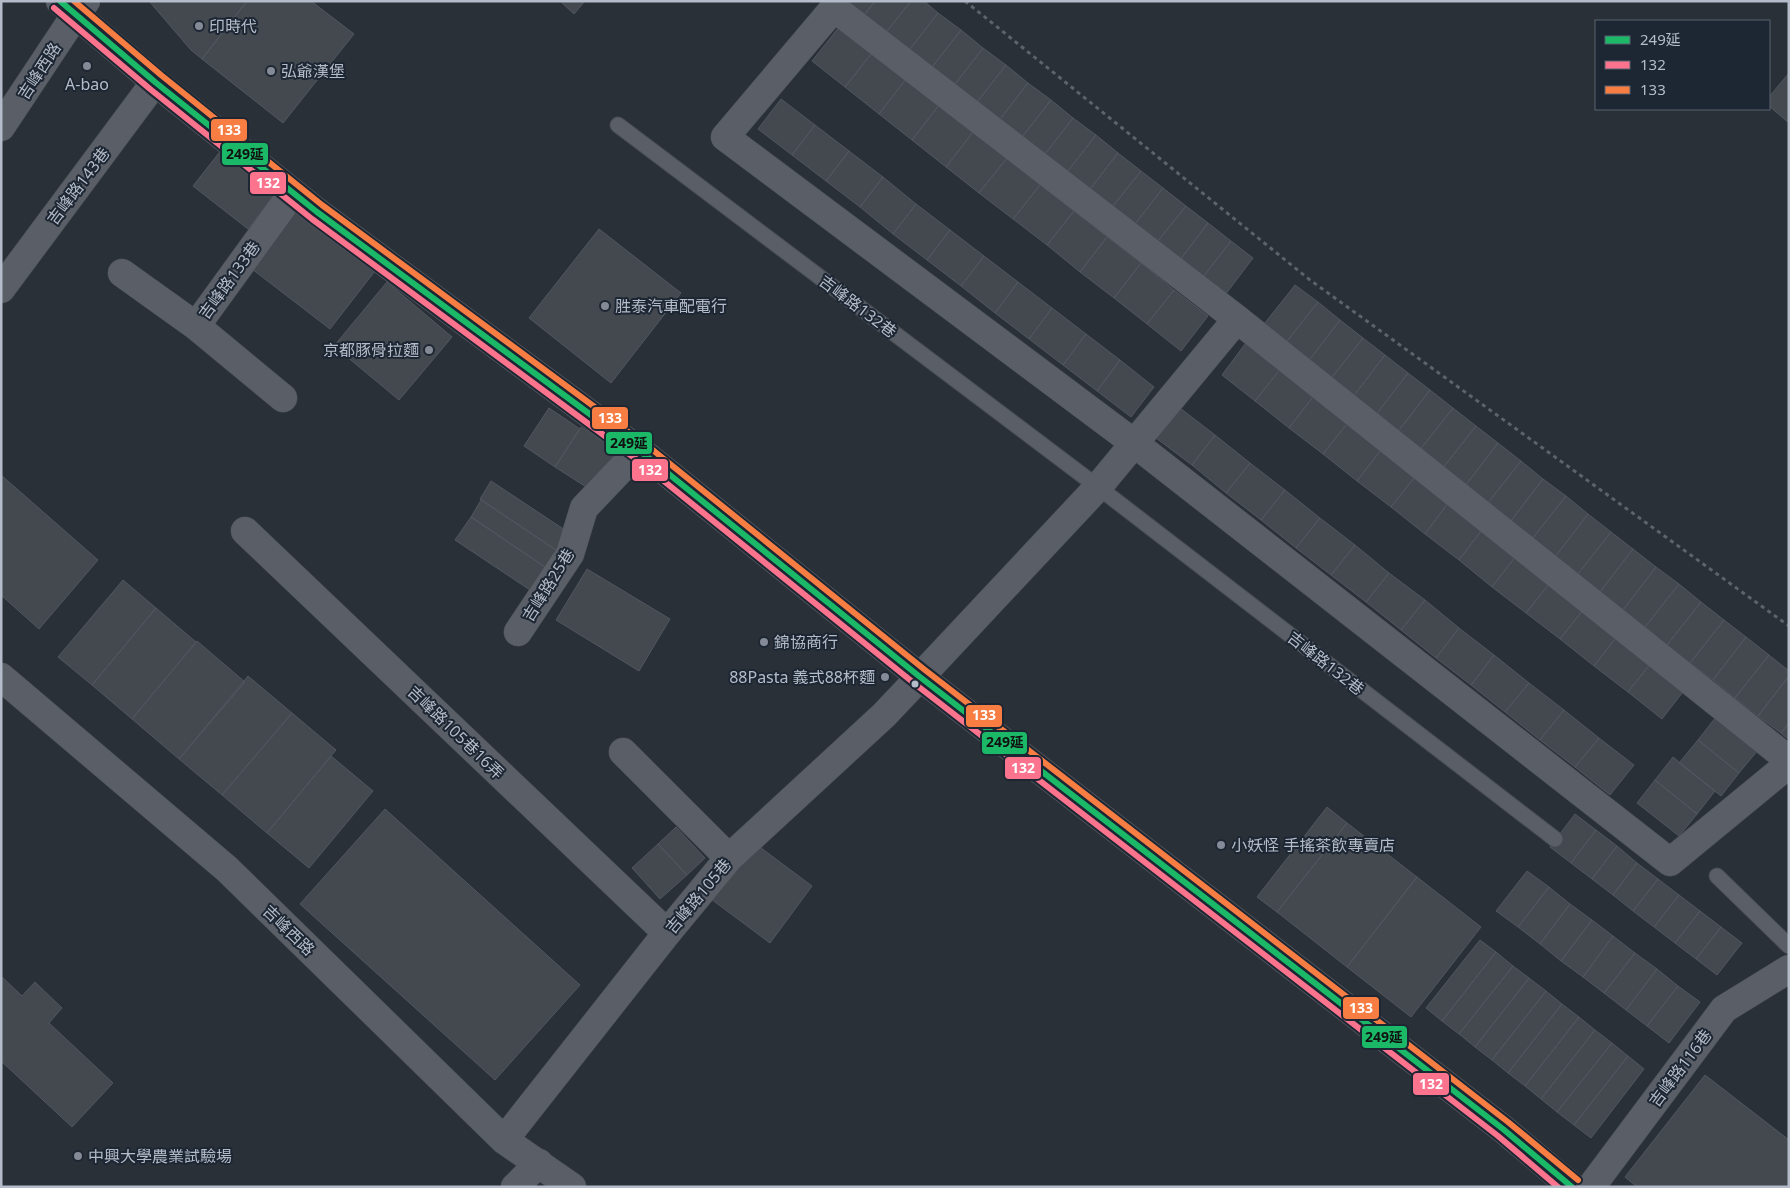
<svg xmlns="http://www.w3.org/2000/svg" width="1790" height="1188" font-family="'Noto Sans','Noto Sans TC',sans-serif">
	<rect width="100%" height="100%" fill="#2a3038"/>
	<path fill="#444950" stroke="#52575f" d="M149 1H247L202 59 191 50Z
		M247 1H311L354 34 283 123 202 59Z
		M560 1H585L574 14Z
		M841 1H875L862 18Z
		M875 1H911L884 35 862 18Z
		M911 1H924L938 13 907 53 884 35Z
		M938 13 961 30 929 71 907 53Z
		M839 27 872 53 845 87 812 61Z
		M961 30 983 48 952 88 929 71Z
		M983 48 1006 65 974 106 952 88Z
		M872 53 906 79 879 114 845 87Z
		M1006 65 1028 83 997 123 974 106Z
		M1789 73V123L1769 106V97Z
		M906 79 939 105 912 140 879 114Z
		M1028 83 1051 100 1019 141 997 123Z
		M781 99 815 125 792 155 758 129Z
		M1051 100 1073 118 1042 158 1019 141Z
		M939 105 973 132 946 167 912 140Z
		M1073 118 1096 135 1064 176 1042 158Z
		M815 125 849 151 826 181 792 155Z
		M973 132 1007 158 979 193 946 167Z
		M1096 135 1118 153 1087 193 1064 176Z
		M226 144 280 187 248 229 193 186Z
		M849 151 883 177 860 207 826 181Z
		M1118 153 1141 171 1109 211 1087 193Z
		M1007 158 1040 185 1013 219 979 193Z
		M1141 171 1163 188 1132 228 1109 211Z
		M883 177 916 204 893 234 860 207Z
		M1040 185 1074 211 1047 245 1013 219Z
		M1163 188 1186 206 1154 246 1132 228Z
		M916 204 950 230 927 260 893 234Z
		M1186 206 1208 223 1177 264 1154 246Z
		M293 208 375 271 330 329 248 266Z
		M1074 211 1107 237 1080 272 1047 245Z
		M1208 223 1231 241 1200 281 1177 264Z
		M599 229 681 293 611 383 529 318Z
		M950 230 984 256 961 286 927 260Z
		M1107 237 1141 263 1114 298 1080 272Z
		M1231 241 1253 258 1222 299 1200 281Z
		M984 256 1018 282 995 313 961 286Z
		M1141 263 1174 290 1147 324 1114 298Z
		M387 282 452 337 399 400 334 346Z
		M1018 282 1052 308 1029 339 995 313Z
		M1295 285 1318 302 1284 345 1261 328Z
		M1174 290 1208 316 1181 351 1147 324Z
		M1318 302 1340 320 1307 363 1284 345Z
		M1052 308 1086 334 1063 365 1029 339Z
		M1340 320 1363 338 1329 381 1307 363Z
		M1086 334 1120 360 1097 391 1063 365Z
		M1363 338 1385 355 1352 398 1329 381Z
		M1248 340 1282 367 1255 401 1222 375Z
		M1385 355 1408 373 1375 416 1352 398Z
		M1120 360 1154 387 1131 417 1097 391Z
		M1282 367 1316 393 1289 428 1255 401Z
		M1408 373 1430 390 1397 433 1375 416Z
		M1430 390 1453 408 1419 451 1397 433Z
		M1316 393 1350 420 1323 454 1289 428Z
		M549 408 580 429 555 467 524 446Z
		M1180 408 1215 435 1192 465 1156 438Z
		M1453 408 1476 426 1442 469 1419 451Z
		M1350 420 1384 446 1357 481 1323 454Z
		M1476 426 1498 443 1465 486 1442 469Z
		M581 427 620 453 594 492 555 467Z
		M1215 435 1250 463 1226 493 1192 465Z
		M1498 443 1521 461 1487 504 1465 486Z
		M1384 446 1418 473 1391 507 1357 481Z
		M1521 461 1543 479 1510 522 1487 504Z
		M1250 463 1285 490 1261 520 1226 493Z
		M1418 473 1451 499 1425 534 1391 507Z
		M1 475 98 560 39 629 1 595Z
		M1543 479 1566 496 1532 539 1510 522Z
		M491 481 571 534 559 552 480 499Z
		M1285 490 1320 518 1296 548 1261 520Z
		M1566 496 1588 514 1555 557 1532 539Z
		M1451 499 1485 526 1459 560 1425 534Z
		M481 500 559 552 548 569 471 517Z
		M1588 514 1611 532 1577 575 1555 557Z
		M471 517 548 569 533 592 455 540Z
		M1320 518 1355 545 1331 575 1296 548Z
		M1485 526 1519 552 1492 587 1459 560Z
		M1611 532 1633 549 1600 592 1577 575Z
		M1355 545 1389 573 1366 602 1331 575Z
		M1633 549 1656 567 1623 610 1600 592Z
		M1519 552 1553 579 1526 613 1492 587Z
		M1656 567 1679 584 1645 627 1623 610Z
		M587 569 670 619 639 671 556 620Z
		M1389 573 1425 600 1401 630 1366 602Z
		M1553 579 1587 605 1560 639 1526 613Z
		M123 580 156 608 92 685 58 657Z
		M1679 584 1701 602 1667 645 1645 627Z
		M1425 600 1459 628 1436 658 1401 630Z
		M1701 602 1724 620 1690 663 1667 645Z
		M1587 605 1621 631 1594 666 1560 639Z
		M156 608 196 642 132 719 92 685Z
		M1724 620 1746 637 1713 680 1690 663Z
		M1459 628 1494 655 1471 685 1436 658Z
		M1621 631 1655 658 1628 692 1594 666Z
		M1746 637 1769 655 1735 698 1713 680Z
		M197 641 245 682 179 759 132 719Z
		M1494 655 1529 683 1505 712 1471 685Z
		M1769 655 1789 671V676L1758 716 1735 698Z
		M1655 658 1689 684 1662 719 1628 692Z
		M248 676 292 713 222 795 179 759Z
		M1789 676V723L1781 733 1758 716Z
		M1529 683 1564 710 1540 740 1505 712Z
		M1564 710 1599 738 1575 767 1540 740Z
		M292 713 336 750 267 833 222 795Z
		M1716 717 1758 750 1739 773 1698 740Z
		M1789 723V740L1781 733Z
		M1599 738 1634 765 1610 795 1575 767Z
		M1698 740 1739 773 1721 796 1679 763Z
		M331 756 373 791 309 868 267 833Z
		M1673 757 1715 791 1697 814 1655 780Z
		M1655 780 1697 814 1679 836 1637 803Z
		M1327 807 1347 823 1277 912 1257 897Z
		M385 809 580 985 495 1080 300 904Z
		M1575 814 1596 830 1571 863 1550 847Z
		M1347 823 1417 877 1347 967 1277 912Z
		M676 827 705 858 687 875 658 844Z
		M1596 830 1617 846 1592 879 1571 863Z
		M753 842 812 886 770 943 711 899Z
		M658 844 687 875 660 899 632 868Z
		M1617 846 1637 863 1613 895 1592 879Z
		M1637 863 1658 879 1633 911 1613 895Z
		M1527 871 1549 887 1518 927 1496 911Z
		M1417 877 1481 927 1411 1017 1347 967Z
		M1658 879 1679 895 1654 927 1633 911Z
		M1549 887 1570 904 1540 944 1518 927Z
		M1679 895 1700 911 1675 943 1654 927Z
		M1570 904 1592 920 1561 961 1540 944Z
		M1700 911 1721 927 1696 959 1675 943Z
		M1592 920 1613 936 1583 977 1561 961Z
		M1721 927 1742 943 1717 975 1696 959Z
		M1613 936 1635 953 1604 993 1583 977Z
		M1480 940 1496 952 1442 1021 1426 1008Z
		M1496 952 1513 966 1459 1034 1442 1021Z
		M1635 953 1657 969 1626 1010 1604 993Z
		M1513 966 1529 978 1475 1047 1459 1034Z
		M1657 969 1678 986 1647 1026 1626 1010Z
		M1 976 22 996 35 982 62 1008 49 1023 113 1083 72 1127 1 1061Z
		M1529 978 1546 991 1492 1060 1475 1047Z
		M1678 986 1700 1002 1669 1043 1647 1026Z
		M1546 991 1562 1004 1508 1073 1492 1060Z
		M1562 1004 1579 1017 1525 1086 1508 1073Z
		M1579 1017 1595 1030 1541 1099 1525 1086Z
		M1595 1030 1612 1043 1557 1112 1541 1099Z
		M1612 1043 1628 1056 1574 1125 1557 1112Z
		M1628 1056 1644 1069 1591 1138 1574 1125Z
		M1705 1075 1789 1140V1187H1637L1625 1177Z"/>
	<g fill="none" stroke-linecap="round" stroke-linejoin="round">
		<defs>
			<path id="service" d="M618 125 1098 487 1555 839
				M1717 876 1789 946"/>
			<path id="minor" d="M1 127 76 14 86 1
				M122 273 196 326
				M1 289 155 82
				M283 398 196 326 283 206 292 192
				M245 531 667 933
				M518 632 570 554 584 508 622 468 649 458
				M1 677 227 869 504 1140 572 1187
				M623 752 729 858
				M1789 760 1237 319 834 8 725 137 1134 443 1670 862 1789 764
				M504 1140 667 933 729 858 884 715 920 677 1098 487 1237 319
				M515 1187 539 1163
				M1591 1187 1724 1009 1789 969"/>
			<path id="tertiary" d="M60 1 155 82 317 212 649 458 920 677 1503 1129 1572 1187"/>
		</defs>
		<use href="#service" stroke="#484c53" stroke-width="17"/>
		<use href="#minor" stroke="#484c53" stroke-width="29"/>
		<use href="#tertiary" stroke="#484c53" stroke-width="29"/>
		<path stroke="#5d636a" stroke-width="3" stroke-dasharray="4 4" stroke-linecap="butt" d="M965 1 1310 280 1789 626"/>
		<use href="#service" stroke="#5a5e66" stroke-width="15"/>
		<use href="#minor" stroke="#5a5e66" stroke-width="28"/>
		<use href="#tertiary" stroke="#5a5e66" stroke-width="28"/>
		<defs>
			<path id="bus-1" d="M60 1 155 82 317 212 649 458 920 677 1503 1129 1572 1187"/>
			<path id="bus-2" d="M54 8 150 89 312 219 644 465 915 684 1498 1136 1558 1187"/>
			<path id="bus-3" d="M74 1 161 75 322 205 654 451 925 670 1508 1122 1578 1180"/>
		</defs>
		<use href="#bus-1" stroke="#1d2633" stroke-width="10"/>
		<use href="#bus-2" stroke="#1d2633" stroke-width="10"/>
		<use href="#bus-3" stroke="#1d2633" stroke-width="10"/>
		<use href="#bus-1" stroke="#1ab867" stroke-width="6"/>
		<use href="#bus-2" stroke="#fc738d" stroke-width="6"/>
		<use href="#bus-3" stroke="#f77d43" stroke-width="6"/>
	</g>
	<g fill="#848b96" stroke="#1d2633" stroke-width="2">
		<circle cx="199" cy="26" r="5"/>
		<circle cx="87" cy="66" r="5"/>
		<circle cx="271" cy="71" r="5"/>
		<circle cx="605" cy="306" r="5"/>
		<circle cx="429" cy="350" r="5"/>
		<circle cx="764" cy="642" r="5"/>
		<circle cx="885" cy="677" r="5"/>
		<circle cx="1221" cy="845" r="5"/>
		<circle cx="78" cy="1156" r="5"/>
	</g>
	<circle fill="#b4bcc9" stroke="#1d2633" stroke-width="2" cx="915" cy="684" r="4.5"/>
	<g text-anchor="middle" stroke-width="4" stroke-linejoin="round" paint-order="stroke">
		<g font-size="16" fill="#b4bcc9" stroke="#1d2633" text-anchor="start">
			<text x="209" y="32">印時代</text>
			<text x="281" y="77">弘爺漢堡</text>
			<text x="87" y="90" text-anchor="middle">A-bao</text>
			<text x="615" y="312">胜泰汽車配電行</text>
			<text x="419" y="356" text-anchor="end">京都豚骨拉麵</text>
			<text x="774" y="648">錦協商行</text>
			<text x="875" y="683" text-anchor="end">88Pasta 義式88杯麵</text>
			<text x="1231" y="851">小妖怪 手搖茶飲專賣店</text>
			<text x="88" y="1162">中興大學農業試驗場</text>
		</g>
		<g font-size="16" fill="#b4bcc9" stroke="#1d2633">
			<text transform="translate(39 71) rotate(-57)" y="6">吉峰西路</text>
			<text transform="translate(78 186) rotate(-53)" y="6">吉峰路143巷</text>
			<text transform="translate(229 280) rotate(-54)" y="6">吉峰路133巷</text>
			<text transform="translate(858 306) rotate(37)" y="6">吉峰路132巷</text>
			<text transform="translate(548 585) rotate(-58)" y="6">吉峰路25巷</text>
			<text transform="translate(1326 663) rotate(38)" y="6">吉峰路132巷</text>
			<text transform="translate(456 732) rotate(44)" y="6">吉峰路105巷16弄</text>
			<text transform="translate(698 896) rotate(-50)" y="6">吉峰路105巷</text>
			<text transform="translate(289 930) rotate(44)" y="6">吉峰西路</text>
			<text transform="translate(1680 1068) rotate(-53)" y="6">吉峰路116巷</text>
		</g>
	</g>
	<g stroke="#1d2633" stroke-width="2">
		<rect x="210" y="118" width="38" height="24" rx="5" fill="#f77d43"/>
		<rect x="221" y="142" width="48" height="24" rx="5" fill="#1ab867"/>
		<rect x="249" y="171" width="38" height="24" rx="5" fill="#fc738d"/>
		<rect x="591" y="406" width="38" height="24" rx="5" fill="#f77d43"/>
		<rect x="605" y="431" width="48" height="24" rx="5" fill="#1ab867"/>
		<rect x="631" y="458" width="38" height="24" rx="5" fill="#fc738d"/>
		<rect x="965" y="704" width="38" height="24" rx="5" fill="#f77d43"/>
		<rect x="981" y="731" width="47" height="24" rx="5" fill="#1ab867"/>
		<rect x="1004" y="756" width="38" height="24" rx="5" fill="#fc738d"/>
		<rect x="1342" y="996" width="38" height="24" rx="5" fill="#f77d43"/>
		<rect x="1361" y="1025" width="47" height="24" rx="5" fill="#1ab867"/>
		<rect x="1412" y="1072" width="38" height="24" rx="5" fill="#fc738d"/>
	</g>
	<g font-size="14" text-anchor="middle" font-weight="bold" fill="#fff">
		<text x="229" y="135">133</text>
		<text x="268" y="188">132</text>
		<text x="610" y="423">133</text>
		<text x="650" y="475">132</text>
		<text x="984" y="720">133</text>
		<text x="1023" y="773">132</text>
		<text x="1361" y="1013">133</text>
		<text x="1431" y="1089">132</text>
	</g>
	<g font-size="14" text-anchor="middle" font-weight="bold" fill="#111">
		<text x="245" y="159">249延</text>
		<text x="629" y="448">249延</text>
		<text x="1005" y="747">249延</text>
		<text x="1384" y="1042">249延</text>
	</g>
	<rect width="1790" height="1188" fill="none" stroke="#b4bcc9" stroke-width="5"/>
	<rect x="1595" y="20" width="175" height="90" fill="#1d2633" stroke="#59626f"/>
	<rect x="1605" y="36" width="25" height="8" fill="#1ab867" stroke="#59626f"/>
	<text x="1640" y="45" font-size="15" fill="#b4bcc9">249延</text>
	<rect x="1605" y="61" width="25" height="8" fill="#fc738d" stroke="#59626f"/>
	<text x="1640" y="70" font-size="15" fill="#b4bcc9">132</text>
	<rect x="1605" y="86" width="25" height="8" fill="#f77d43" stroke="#59626f"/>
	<text x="1640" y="95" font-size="15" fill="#b4bcc9">133</text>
</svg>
